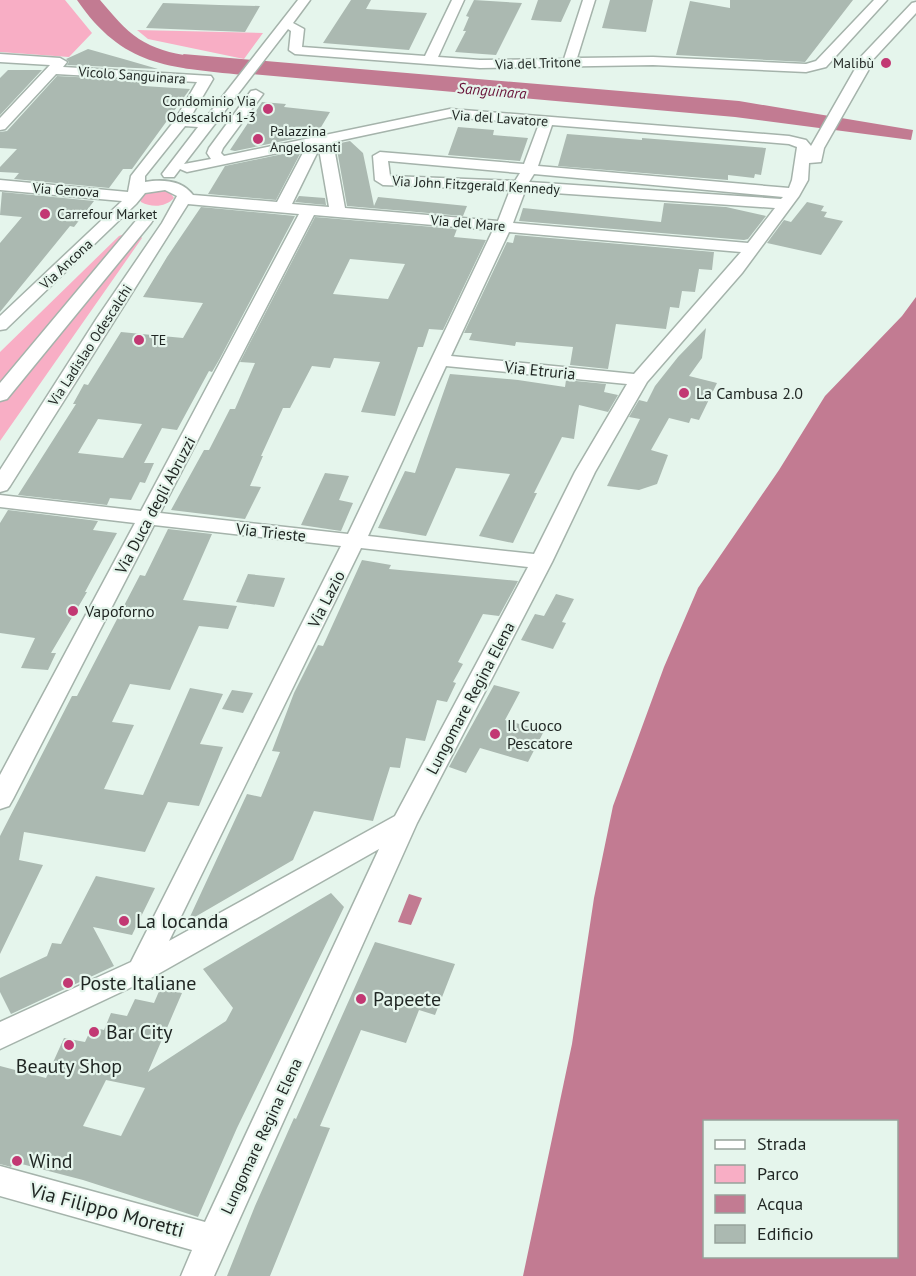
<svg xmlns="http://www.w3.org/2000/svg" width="916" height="1276" font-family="'PT Sans',sans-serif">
	<rect width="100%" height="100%" fill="#e5f5ec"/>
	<path fill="#f8aec5" d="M0 0H65L92 33 69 57 0 52Z
		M137 30 263 33 244 59 148 39Z
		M159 190 169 191 174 198C166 207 152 208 141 202L140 199 144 194Z
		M130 232 138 233 142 238 0 441V352L119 236Z"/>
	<path fill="#c27b92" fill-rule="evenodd" d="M183 54 739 101 913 130 911 140 735 117 184 68 188 63Z
		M916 297V1276H523L572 1044 594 898 613 806 664 667 698 588 779 470 825 396 902 316ZM704 1122H896V1256H704Z
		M409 894 422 898 411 925 398 922Z"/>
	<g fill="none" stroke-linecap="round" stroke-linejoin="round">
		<path fill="#c27b92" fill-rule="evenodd" d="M77 0H100C112 14 124 29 139 39 168 58 210 58 243 61L251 63 255 68 251 73 243 75C168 67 123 67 77 0Z"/>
	</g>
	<path fill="#abb9b1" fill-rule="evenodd" d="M351 0H371L366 9 427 13 409 50 323 43Z
		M474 0 522 3 496 55 455 52 466 31H463L469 17 466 16Z
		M538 0H571L561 22 531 20Z
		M610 0H653L646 32 602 28Z
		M730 0H853L805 62 676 55 690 1 730 8Z
		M163 3 219 5 260 6 245 32 146 28Z
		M88 49 127 60 158 69 67 65 69 62 66 59Z
		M8 70H42L0 115V78Z
		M57 76 148 81 144 86 190 89 132 169H123L109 188 14 179 19 173 0 172V167L17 149 0 148V132L7 131Z
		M262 102 286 104 284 107 330 112 317 134 235 151 230 150Z
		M458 127 494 130 493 135 528 138 520 161 448 155Z
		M567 134 642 140V138L766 148 761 175 755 174 754 178 728 175V180L558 166Z
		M350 141 363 153 374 206 378 197 467 206 463 216 347 206 336 144Z
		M302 150 276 200 208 194 225 166Z
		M2 192 94 201 74 227 70 226 0 312V243L22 217 0 215Z
		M299 196 325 198 326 205 295 202Z
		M807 202 824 206 821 211 827 212 824 217 843 221 821 255 767 243 784 220 791 222Z
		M664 203 726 207 766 216 748 239 744 240 519 221 523 208 661 222Z
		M201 207 295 216 219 360 212 372 209 371 177 430 162 428 144 463H154L145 483 140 482 131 500 110 498 107 505 18 495 76 404H73L84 384 88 385 121 332 183 338 203 303 143 297 167 257ZM98 419 142 424 123 458 78 453Z
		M315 217 457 229 454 237 486 240 443 330 429 329 423 347H418L395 416 361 412 380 362 334 358 330 368 312 366 290 408H283L261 456H263L250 486 261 487 245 519 171 510 204 450H209L230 409H235L255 363 240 362ZM350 259 405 264 388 299 333 294Z
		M515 235 714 252 712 270 699 269 695 292 682 291 679 308 670 307 666 329 616 324 608 369 570 365 573 347 516 342 515 346 469 340 472 333H464L507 242 513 243Z
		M706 328 702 358 689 376 717 383 699 420 691 418 689 423 669 418 651 450 668 455 657 484 639 490 607 486 640 419 629 417 639 400 647 402 655 386 678 357Z
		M450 374 518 380 565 387 566 380 606 384 604 392 618 395 608 412 579 405 574 439 562 437 534 493H537L513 543 479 536 510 474 456 468 426 536 378 528 405 471 415 473Z
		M325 473 349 476 339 500 353 503 341 531 301 525Z
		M8 510 98 521 93 530 117 533 85 592H87L51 653H56L48 670 21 668 35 638 0 633V523Z
		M168 529 212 534 183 600 237 606 228 629 199 626 170 690 130 684 112 722 134 725 104 789 143 795 190 688 223 694 200 744 223 747 199 806 168 802 145 852 24 832 19 860 43 865 0 954V836L72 696H77L140 575 145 576Z
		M362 560 391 565 389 569 518 581 499 616 483 614 458 662 463 664 453 682 456 683 447 702 437 700 425 741 406 738 400 768 390 767 373 821 314 811 293 860 188 921 247 794 261 797 280 752 272 751 294 693 318 645 323 646Z
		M248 574 285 578 274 607 236 602Z
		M556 594 574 599 562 622 566 623 553 649 521 640 535 614 544 616Z
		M494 685 520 692 505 720 544 731 528 762 480 748 466 773 449 767Z
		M232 690 253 693 243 713 222 709Z
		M96 876 155 888 132 935 93 927 114 966 11 1014 0 992V978L47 956 52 943 61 944Z
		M331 893 344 907 237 1128 198 1217 83 1180 14 1162 11 1167 0 1164V1066L46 1078 64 1038 85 1042 92 1027 104 1030 111 1013 127 1016 135 999 154 1003 160 989 182 993 148 1072 226 1021 233 1008 203 969ZM106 1080 145 1088 121 1136 83 1126Z
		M375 942 455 964 435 1015 419 1010 406 1043 361 1030 320 1126 330 1128 270 1276H227L255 1206 294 1118 296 1119Z"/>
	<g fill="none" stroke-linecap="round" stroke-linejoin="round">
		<defs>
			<path id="minor" d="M298 0H310L293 23 304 29 302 47 425 56 452 0H464L438 57 480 60 564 59 583 0H595L577 58 653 57 806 64 816 61 874 0H887L826 67 806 72 653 65 480 68 295 54 289 50 291 31 288 29 184 164 211 159 207 153 209 148 251 91 256 90 263 94 223 148 221 153 224 156 450 109 789 136 806 140 811 146 855 69 853 66 855 63 912 3 916 2V13L867 66 869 69 824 148 821 162 809 163 808 180 799 196 742 273 647 382 595 472 552 562 417 823 214 1276H181L192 1250 0 1196V1166L205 1222 379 849 151 978 0 1049V1022L131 962 341 546 154 525 13 799 9 806 0 809V775L135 523 0 507V495L141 511 299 214 188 204 10 486 7 490 0 492V470L97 318 162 223 177 196 165 190 145 193 136 204 6 329 0 330V316L122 201 0 190V180L128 192 131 176 175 120 197 82 56 74 5 129 0 130V118L50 65 0 62V54L60 58 67 62 63 67 211 76 213 79 190 118 205 119ZM450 117 539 124 524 164 380 152 373 156 375 180 383 185 510 190 498 221 345 208 333 142ZM552 125 789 144 797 147 792 180 789 188 538 166ZM185 126 198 127 162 174 164 177H174L180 169 187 172 306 147 277 202 193 195C182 180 162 179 145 182V176ZM319 149 329 207 292 204ZM388 161 520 173 515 181 390 176ZM534 174 783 197 781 199 529 182ZM525 191 775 208 748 243 513 223ZM314 215 493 230 348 534 160 513ZM509 232 741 252 634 374 451 356ZM446 366 627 384 575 472 534 554 368 536ZM361 548 528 567 395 816 169 941Z
				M145 215 151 217 153 220 151 223 7 399 0 401V383L139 217Z"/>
		</defs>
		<use href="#minor" stroke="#a5b3ab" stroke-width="3"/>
		<use href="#minor" fill="#fff" fill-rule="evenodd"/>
	</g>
	<g fill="#c23873" stroke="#e5f5ec" stroke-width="2">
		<circle cx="886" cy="63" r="6"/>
		<circle cx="268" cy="109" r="6"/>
		<circle cx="258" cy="139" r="6"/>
		<circle cx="45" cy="214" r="6"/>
		<circle cx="139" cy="340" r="6"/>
		<circle cx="684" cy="393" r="6"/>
		<circle cx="73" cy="611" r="6"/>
		<circle cx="495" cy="734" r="6"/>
		<circle cx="124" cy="921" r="6"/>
		<circle cx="68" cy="983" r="6"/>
		<circle cx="361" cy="999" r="6"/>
		<circle cx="94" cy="1032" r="6"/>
		<circle cx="69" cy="1045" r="6"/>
		<circle cx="17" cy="1161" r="6"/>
	</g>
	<g text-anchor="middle" stroke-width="4.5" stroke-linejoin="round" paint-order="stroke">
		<g font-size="14" fill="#1f2522" stroke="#e5f5ec">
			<text transform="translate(538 63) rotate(-2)" y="5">Via del Tritone</text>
			<text transform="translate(132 75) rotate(4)" y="5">Vicolo Sanguinara</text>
			<text transform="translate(500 118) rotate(4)" y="5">Via del Lavatore</text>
			<text transform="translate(476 185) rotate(3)" y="5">Via John Fitzgerald Kennedy</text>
			<text transform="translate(66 190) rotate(4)" y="5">Via Genova</text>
			<text transform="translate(468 223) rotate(5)" y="5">Via del Mare</text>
			<text transform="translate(66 264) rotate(-43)" y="5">Via Ancona</text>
			<text transform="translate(90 345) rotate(-57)" y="5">Via Ladislao Odescalchi</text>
		</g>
		<g font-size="14" fill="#1f2522" stroke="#e5f5ec" text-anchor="start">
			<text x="874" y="68" text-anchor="end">Malibù</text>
			<text x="256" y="106" text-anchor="end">Condominio Via<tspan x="256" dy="16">Odescalchi 1-3</tspan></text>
			<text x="270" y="136">Palazzina<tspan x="270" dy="16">Angelosanti</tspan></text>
			<text x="57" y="219">Carrefour Market</text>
			<text x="151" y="345">TE</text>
		</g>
		<g font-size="15" font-style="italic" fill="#691339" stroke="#e5f5ec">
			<text transform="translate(492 91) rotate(5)" y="5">Sanguinara</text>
		</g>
		<g font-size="16" fill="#1f2522" stroke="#e5f5ec">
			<text transform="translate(540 370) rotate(6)" y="6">Via Etruria</text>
			<text transform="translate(155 505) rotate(-62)" y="6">Via Duca degli Abruzzi</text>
			<text transform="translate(271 532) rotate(6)" y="6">Via Trieste</text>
			<text transform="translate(326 599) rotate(-63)" y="6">Via Lazio</text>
			<text transform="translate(470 698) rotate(-62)" y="6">Lungomare Regina Elena</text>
			<text transform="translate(261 1136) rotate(-65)" y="6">Lungomare Regina Elena</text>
		</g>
		<g font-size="16" fill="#1f2522" stroke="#e5f5ec" text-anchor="start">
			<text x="696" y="399">La Cambusa 2.0</text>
			<text x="85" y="617">Vapoforno</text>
			<text x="507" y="731">Il Cuoco<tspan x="507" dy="18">Pescatore</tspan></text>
		</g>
		<g font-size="20" fill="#1f2522" stroke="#e5f5ec" text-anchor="start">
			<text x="136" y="928">La locanda</text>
			<text x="80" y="990">Poste Italiane</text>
			<text x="373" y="1006">Papeete</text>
			<text x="106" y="1039">Bar City</text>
			<text x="69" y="1073" text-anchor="middle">Beauty Shop</text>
			<text x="29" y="1168">Wind</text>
		</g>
		<g font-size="20" fill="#1f2522" stroke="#e5f5ec">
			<text transform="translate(107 1210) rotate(15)" y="7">Via Filippo Moretti</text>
		</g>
	</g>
	<rect x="703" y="1120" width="195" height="138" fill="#e5f5ec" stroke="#96a29b" stroke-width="1.5"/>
	<rect x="715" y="1140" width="30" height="9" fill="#ffffff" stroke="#96a29b" stroke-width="1.5"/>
	<text x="757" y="1150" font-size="18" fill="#1f2522">Strada</text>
	<rect x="715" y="1165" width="30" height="18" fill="#f8aec5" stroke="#96a29b" stroke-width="1.5"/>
	<text x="757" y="1180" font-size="18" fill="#1f2522">Parco</text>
	<rect x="715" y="1195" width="30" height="18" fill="#c27b92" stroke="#96a29b" stroke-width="1.5"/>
	<text x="757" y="1210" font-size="18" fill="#1f2522">Acqua</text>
	<rect x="715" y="1225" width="30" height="18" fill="#abb9b1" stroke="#96a29b" stroke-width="1.5"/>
	<text x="757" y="1240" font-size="18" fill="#1f2522">Edificio</text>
</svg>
